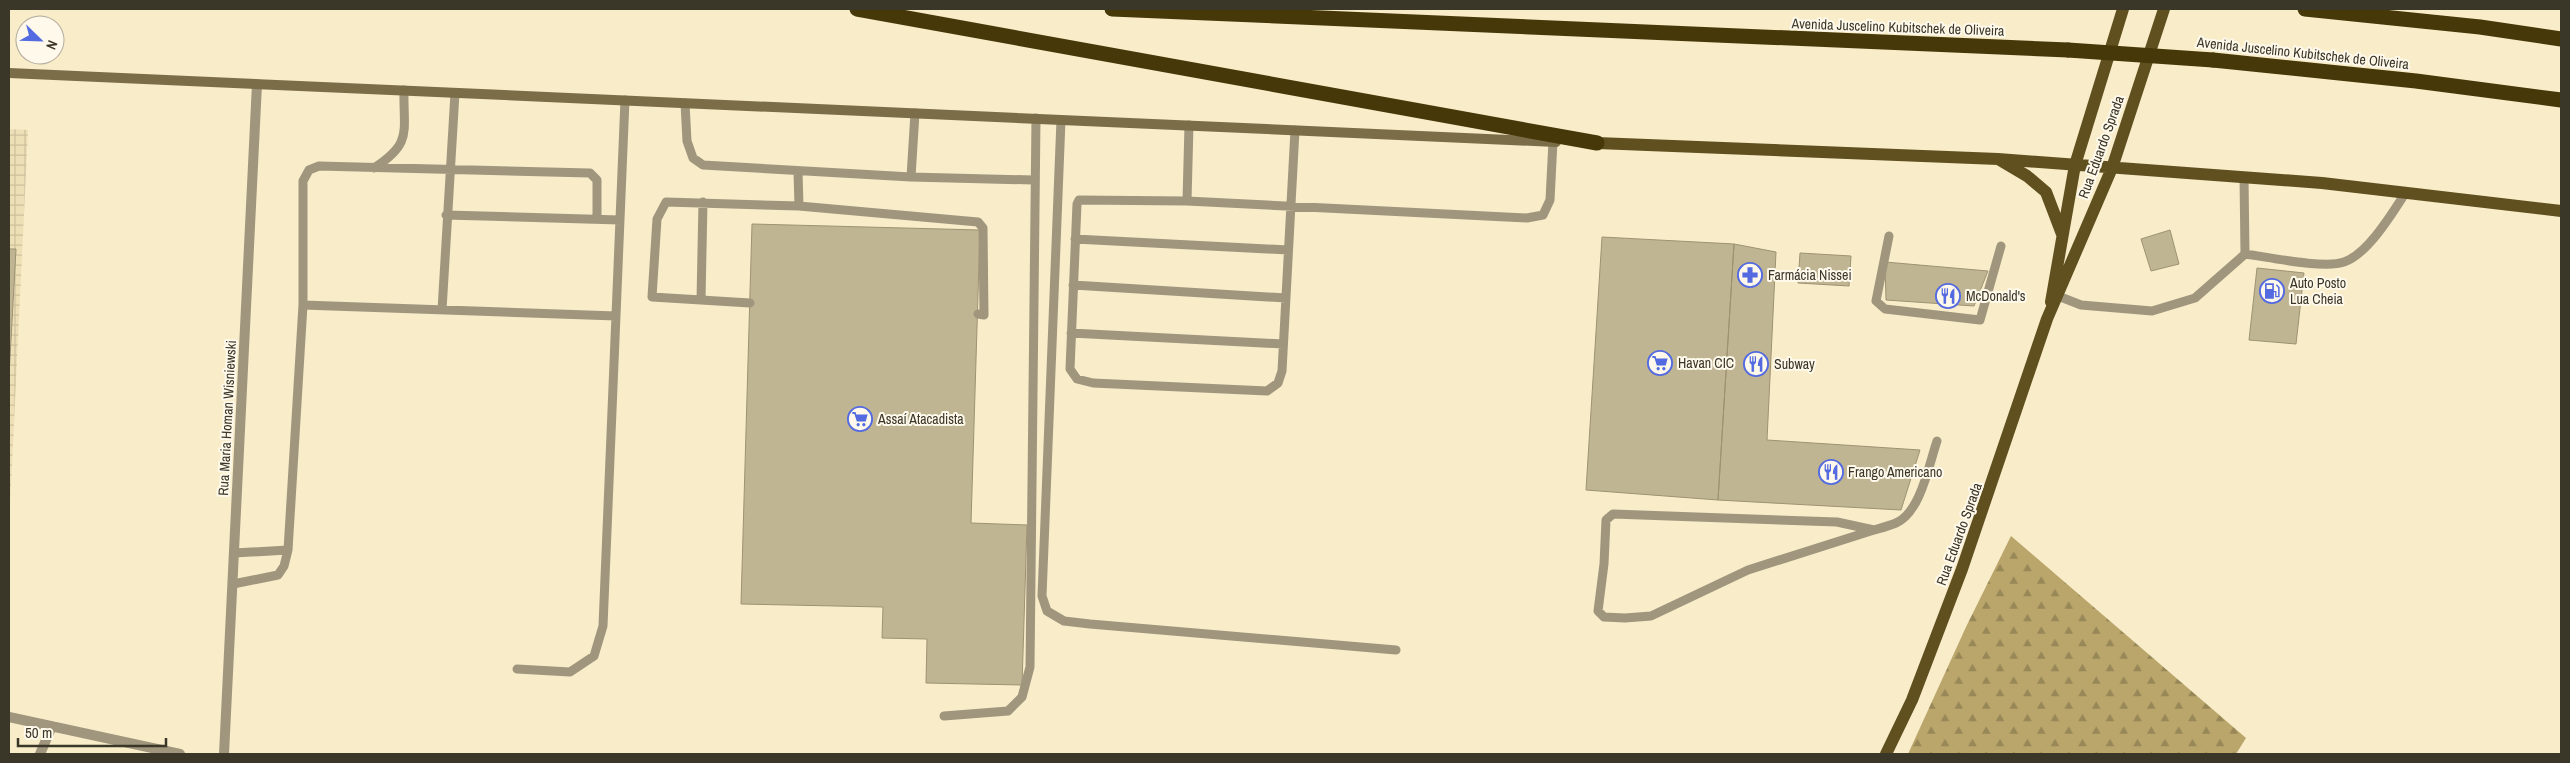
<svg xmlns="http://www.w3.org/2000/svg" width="2570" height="763" font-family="'Archivo Narrow',sans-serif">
	<defs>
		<pattern id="industrial-grid" width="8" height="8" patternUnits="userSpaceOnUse" patternTransform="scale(1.25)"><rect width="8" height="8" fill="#eee0b6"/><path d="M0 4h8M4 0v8" fill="none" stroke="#cdc19c"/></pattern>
		<pattern id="forest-firs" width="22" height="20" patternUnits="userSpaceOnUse" patternTransform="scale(1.25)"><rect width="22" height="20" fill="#baa66b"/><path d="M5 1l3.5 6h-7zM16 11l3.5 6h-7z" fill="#988858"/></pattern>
	</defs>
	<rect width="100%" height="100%" fill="#f8ecc9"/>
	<path fill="url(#industrial-grid)" d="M9 129 28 130 9 527Z"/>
	<path fill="url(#forest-firs)" d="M2011 536 2246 738 2236 754H1908L1966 627Z"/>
	<path fill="#c0b593" stroke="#9d9272" d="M752 224 980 230 971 523 1027 525 1022 685 926 683 927 639 882 638 883 607 741 604Z
		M2170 230 2179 264 2151 271 2141 239Z
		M1602 237 1734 244 1718 500 1586 490Z
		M1734 244 1776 252 1767 440 1920 450 1901 510 1718 500Z
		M9 249H16L9 376Z
		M1800 253 1851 256 1849 286 1798 283Z
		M1885 262 1988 271 1974 306 1886 300Z
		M2257 268 2304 273 2296 344 2249 340Z"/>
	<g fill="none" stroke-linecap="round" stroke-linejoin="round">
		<path stroke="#9f967d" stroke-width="9" d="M685 103 687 141 693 158 703 165 911 177 1033 180
			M1061 120 1042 596 1047 611 1064 621 1090 624 1396 650
			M1189 125 1187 201 1527 218 1543 215 1550 200 1553 141
			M374 168C413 143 403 132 404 90
			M798 172 799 206
			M911 177 915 113
			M1187 201 1079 200 1077 204 1070 369 1077 379 1093 383 1267 391 1278 383 1282 371 1295 130
			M446 215 620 220
			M1889 236 1876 301 1885 309 1980 320 2001 246
			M1075 239 1288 250
			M2245 254C2268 257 2324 269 2344 262 2368 254 2393 212 2406 192
			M1073 285 1286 298
			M2058 296 2081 305 2152 311 2195 298 2245 254 2244 177
			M701 300 703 202
			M750 303 652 297 657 219 666 202 799 206 978 222 983 228 984 315 978 314
			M303 305 616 316
			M442 310 455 93
			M1071 333 1283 344
			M1613 514 1837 522 1874 530 1748 570 1651 616 1625 618 1604 617 1598 611 1604 564 1606 520Z
			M1874 530C1881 528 1889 526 1896 523 1921 512 1929 464 1937 441
			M234 553 288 550
			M233 584 278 575 284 566 288 550 303 305V181L309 170 319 166 590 173 597 180V219
			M517 669 570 672 594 656 603 626 625 100
			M944 716 1008 711 1022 697 1030 667 1036 118"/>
		<path stroke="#9f967d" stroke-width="10" d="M9 717 180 754
			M40 754 52 726
			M224 754 257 84"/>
		<path stroke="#7a6d48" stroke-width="10" d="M9 73 1556 142"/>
		<path stroke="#605020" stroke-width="12" d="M1597 143 1998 159 2322 183 2561 211
			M2000 160 2027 176 2046 192 2062 234
			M2051 302 2075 165 2123 9
			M1886 754 1912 700 1962 569 2047 319 2112 168 2164 9"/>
		<path stroke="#463808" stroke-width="15" d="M857 9 1597 143
			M1112 9 2068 50
			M2305 9 2480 27 2561 39
			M2213 60 2416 81 2561 100"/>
		<path stroke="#463808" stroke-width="15" d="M2068 50 2213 60"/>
	</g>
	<defs>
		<symbol id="pharmacy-ring" viewBox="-11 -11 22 22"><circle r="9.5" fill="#fef9eb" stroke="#536ae0" stroke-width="1.5"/><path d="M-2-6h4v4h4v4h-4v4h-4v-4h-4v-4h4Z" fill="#536ae0"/></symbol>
		<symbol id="fuel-ring" viewBox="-11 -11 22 22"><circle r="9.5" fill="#fef9eb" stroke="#536ae0" stroke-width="1.5"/><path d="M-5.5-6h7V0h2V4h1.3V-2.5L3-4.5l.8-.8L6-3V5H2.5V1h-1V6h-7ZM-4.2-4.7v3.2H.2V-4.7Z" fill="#536ae0"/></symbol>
		<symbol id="restaurant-ring" viewBox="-11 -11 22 22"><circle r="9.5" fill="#fef9eb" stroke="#536ae0" stroke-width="1.5"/><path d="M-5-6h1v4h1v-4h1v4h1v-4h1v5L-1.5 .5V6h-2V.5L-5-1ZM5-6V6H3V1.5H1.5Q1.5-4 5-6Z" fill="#536ae0"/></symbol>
		<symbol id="supermarket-ring" viewBox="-11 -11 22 22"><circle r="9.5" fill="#fef9eb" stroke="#536ae0" stroke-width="1.5"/><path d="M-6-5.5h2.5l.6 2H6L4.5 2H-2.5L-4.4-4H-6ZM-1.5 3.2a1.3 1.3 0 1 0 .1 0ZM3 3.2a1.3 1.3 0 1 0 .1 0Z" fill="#536ae0"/></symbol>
	</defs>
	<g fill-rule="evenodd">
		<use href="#pharmacy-ring" x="1736" y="261" width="28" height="28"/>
		<use href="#fuel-ring" x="2258" y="277" width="28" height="28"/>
		<use href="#restaurant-ring" x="1934" y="282" width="28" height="28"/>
		<use href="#supermarket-ring" x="1646" y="349" width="28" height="28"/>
		<use href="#restaurant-ring" x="1742" y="350" width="28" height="28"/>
		<use href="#supermarket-ring" x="846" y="405" width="28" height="28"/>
		<use href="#restaurant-ring" x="1817" y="458" width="28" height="28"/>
	</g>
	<g text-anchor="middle" stroke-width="4" stroke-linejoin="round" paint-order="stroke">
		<g font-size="14" fill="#3a3628" stroke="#fef9eb">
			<text transform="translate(1898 27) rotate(2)" y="5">Avenida Juscelino Kubitschek de Oliveira</text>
			<text transform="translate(2303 53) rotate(6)" y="5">Avenida Juscelino Kubitschek de Oliveira</text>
			<text transform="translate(2101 147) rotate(-70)" y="5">Rua Eduardo Sprada</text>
			<text transform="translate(227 418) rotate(-87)" y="5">Rua Maria Homan Wisniewski</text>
			<text transform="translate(1959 534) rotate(-70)" y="5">Rua Eduardo Sprada</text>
		</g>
		<g font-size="14" fill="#3a3628" stroke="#fef9eb" text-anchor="start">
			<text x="1768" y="280">Farmácia Nissei</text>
			<text x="2290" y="288">Auto Posto<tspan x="2290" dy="16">Lua Cheia</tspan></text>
			<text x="1966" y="301">McDonald's</text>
			<text x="1678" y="368">Havan CIC</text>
			<text x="1774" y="369">Subway</text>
			<text x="878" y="424">Assaí Atacadista</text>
			<text x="1848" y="477">Frango Americano</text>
		</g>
	</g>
	<rect width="2570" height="763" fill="none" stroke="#3a3628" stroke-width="20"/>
	<g transform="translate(40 40) rotate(113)"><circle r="24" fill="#fef9eb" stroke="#b0ab9d"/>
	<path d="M0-4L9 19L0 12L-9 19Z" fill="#536ae0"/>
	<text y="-8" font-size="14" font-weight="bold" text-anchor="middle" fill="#3a3628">N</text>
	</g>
	<path d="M18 738v8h148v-8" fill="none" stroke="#3a3628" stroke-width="2.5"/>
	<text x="25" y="738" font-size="15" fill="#3a3628" stroke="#fef9eb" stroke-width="4" paint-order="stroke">50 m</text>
</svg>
